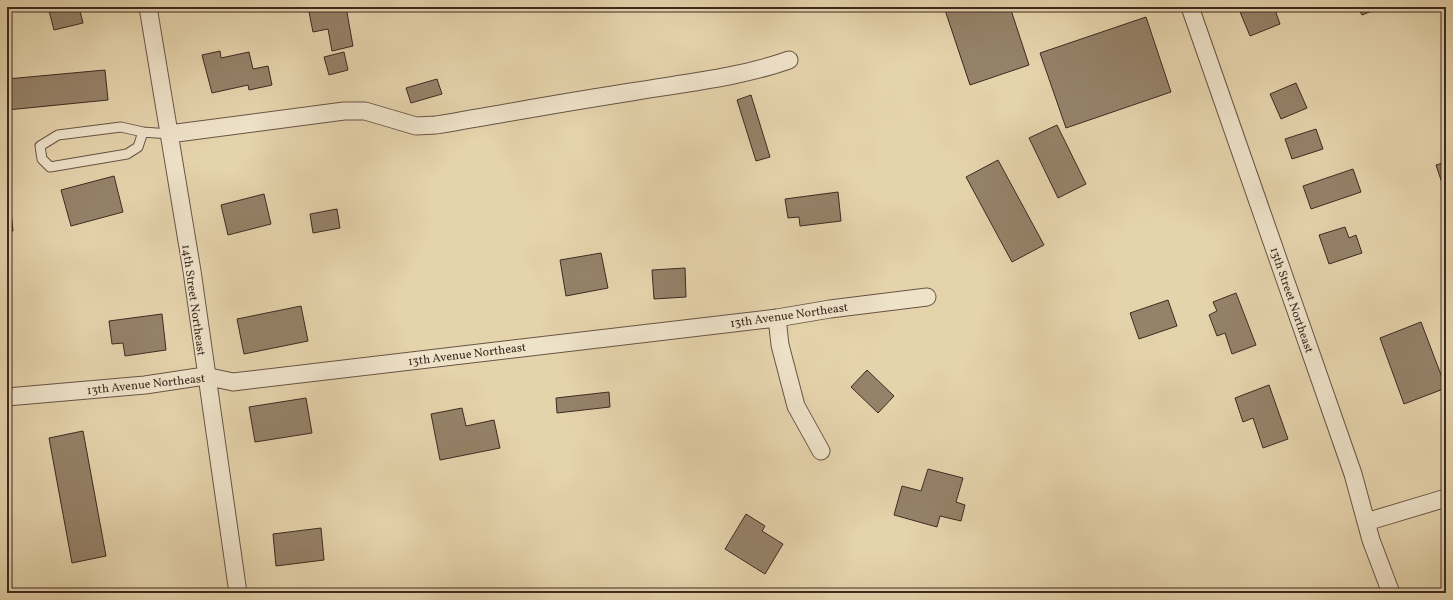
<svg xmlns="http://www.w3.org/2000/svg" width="1453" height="600" font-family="Vollkorn,serif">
	<rect width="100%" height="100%" fill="#e5d3ac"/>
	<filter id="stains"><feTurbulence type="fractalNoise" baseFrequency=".005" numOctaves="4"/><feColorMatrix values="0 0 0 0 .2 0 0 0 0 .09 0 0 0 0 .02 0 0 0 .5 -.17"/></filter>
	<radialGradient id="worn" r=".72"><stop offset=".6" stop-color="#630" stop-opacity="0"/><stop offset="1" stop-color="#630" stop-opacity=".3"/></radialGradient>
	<path fill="#958269" stroke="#3e2a21" d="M48 7H79L83 23 54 30Z
		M308 7H346L353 46 332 51 328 29 313 32Z
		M944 7H1010L1029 65 970 85Z
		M1238 7H1274L1280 24 1250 36Z
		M1358 7H1382L1362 15Z
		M1146 17 1171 92 1066 128 1040 53Z
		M220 51 221 58 249 52 253 69 268 66 272 85 249 90 248 85 212 93 202 55Z
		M344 52 348 70 329 75 324 57Z
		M105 70 108 100 7 110V79Z
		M437 79 442 94 411 103 406 88Z
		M1296 83 1307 108 1281 119 1270 94Z
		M751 95 770 157 756 161 737 100Z
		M1057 125 1086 184 1058 198 1029 138Z
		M1316 129 1323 149 1292 159 1285 139Z
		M998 160 1044 245 1012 262 966 177Z
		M1446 162V192H1445L1436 165Z
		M1353 169 1361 192 1311 209 1303 186Z
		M114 176 123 212 71 226 61 190Z
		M7 191H9L13 231H7Z
		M838 192 841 221 800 226 799 217 788 218 785 199Z
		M264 194 271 224 228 235 221 205Z
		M337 209 340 228 313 233 310 214Z
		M1345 227 1349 238 1356 235 1362 253 1329 264 1319 235Z
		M601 253 608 288 566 296 560 260Z
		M685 268 686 297 654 299 652 270Z
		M1236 293 1256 345 1232 354 1225 333 1217 336 1209 315 1217 311 1213 302Z
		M1168 300 1177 326 1139 339 1130 313Z
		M301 306 308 341 244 354 237 319Z
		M162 314 166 350 125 356 123 343 112 344 109 321Z
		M1421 322 1446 388 1404 404 1380 338Z
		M867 370 894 396 878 413 851 387Z
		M1269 385 1288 439 1263 448 1253 418 1243 422 1235 398Z
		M609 392 610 407 557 413 556 398Z
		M306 398 312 433 255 442 249 407Z
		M462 408 466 426 494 420 500 448 440 460 431 414Z
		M83 431 106 556 72 563 49 438Z
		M928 469 963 478 956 502 965 505 961 521 940 516 937 527 894 515 902 486 921 491Z
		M746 514 765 526 762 531 783 544 765 574 725 549Z
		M321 528 324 560 276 566 273 534Z"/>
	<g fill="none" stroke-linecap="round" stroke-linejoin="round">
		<defs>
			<path id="service" d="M143 132 138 147 127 154 50 167 42 159 40 146 58 135 121 127 143 132 169 134"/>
			<path id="minor" d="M148 7 192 271 238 593
				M1190 7 1353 474 1371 540 1391 593
				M169 134 344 111H365L416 126 436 125C501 114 566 102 631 92 684 83 738 78 789 60
				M777 318 780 345 796 406 821 451
				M7 397 145 385 205 376 233 382 777 318 830 309 927 297
				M1366 522 1446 498"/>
		</defs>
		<use href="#service" stroke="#685444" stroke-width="11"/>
		<use href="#minor" stroke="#685444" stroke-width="19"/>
		<use href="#service" stroke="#eee2c9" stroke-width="9"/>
		<use href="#minor" stroke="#eee2c9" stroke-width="17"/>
	</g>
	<g text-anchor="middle" stroke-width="3" stroke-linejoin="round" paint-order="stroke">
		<g font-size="12" fill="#3e2a21" stroke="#eee2c9">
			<text transform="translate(194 300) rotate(82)" y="4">14th Street Northeast</text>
			<text transform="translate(1292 300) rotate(71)" y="4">13th Street Northeast</text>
			<text transform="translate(789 315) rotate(-8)" y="4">13th Avenue Northeast</text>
			<text transform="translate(467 354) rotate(-7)" y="4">13th Avenue Northeast</text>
			<text transform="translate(146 384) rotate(-6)" y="4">13th Avenue Northeast</text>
		</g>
	</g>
	<rect width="1453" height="600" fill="none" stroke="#e5d3ac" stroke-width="24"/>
	<rect x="8" y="8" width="1437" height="584" fill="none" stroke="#3e2a21" stroke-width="2"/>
	<rect x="12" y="12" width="1429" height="576" fill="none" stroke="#3e2a21"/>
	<rect width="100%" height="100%" filter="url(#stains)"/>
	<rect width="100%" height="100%" fill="url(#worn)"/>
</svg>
